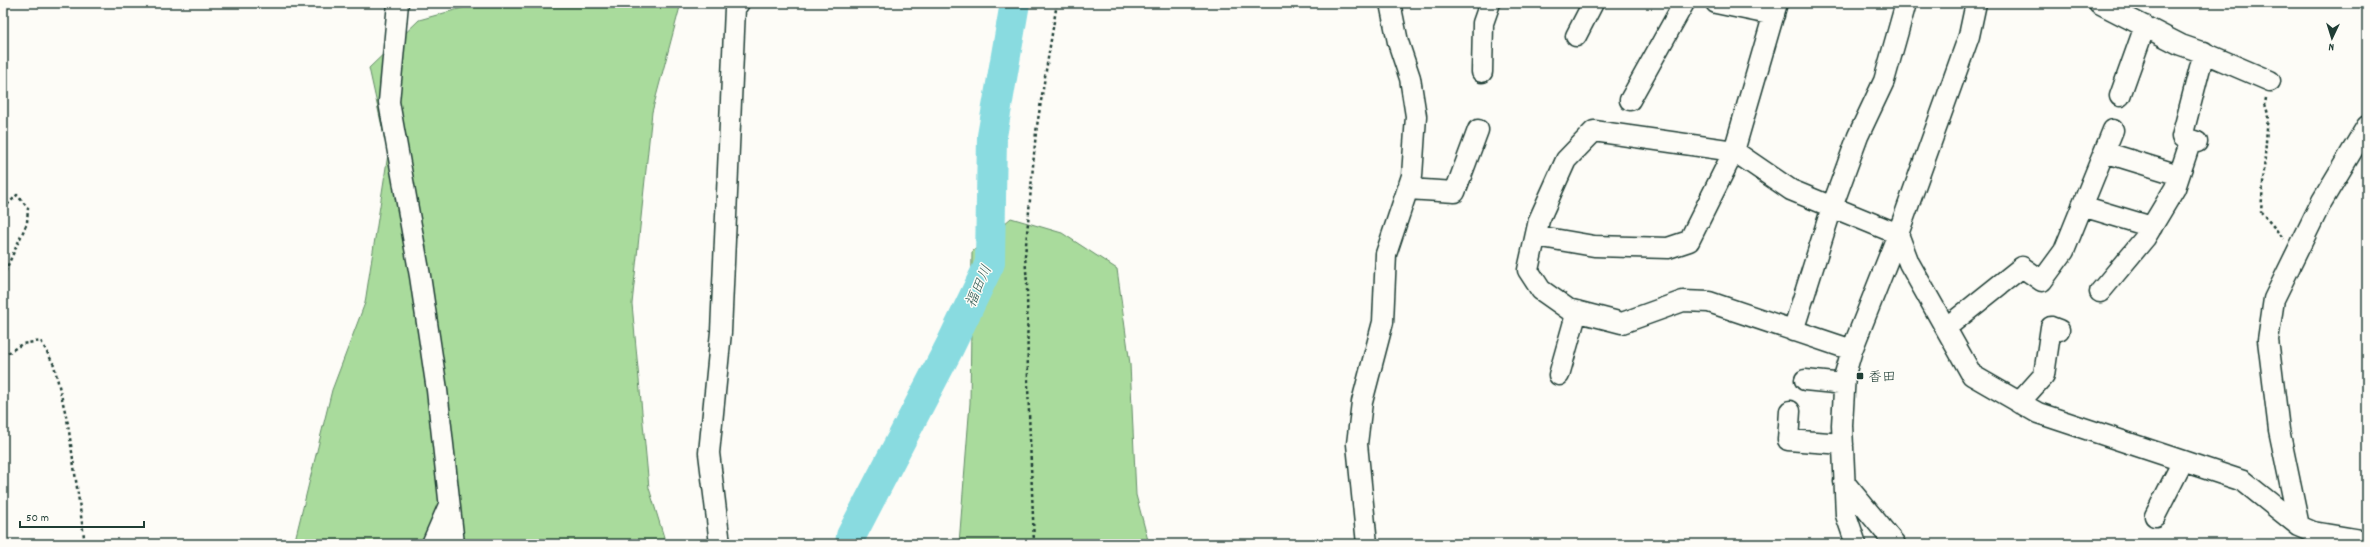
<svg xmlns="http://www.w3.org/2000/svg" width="2370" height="547" font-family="Dekko,'Klee One',sans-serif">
	<rect width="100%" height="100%" fill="#fdfcf7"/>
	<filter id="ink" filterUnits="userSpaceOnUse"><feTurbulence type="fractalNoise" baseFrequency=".025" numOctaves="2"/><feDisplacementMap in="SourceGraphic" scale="8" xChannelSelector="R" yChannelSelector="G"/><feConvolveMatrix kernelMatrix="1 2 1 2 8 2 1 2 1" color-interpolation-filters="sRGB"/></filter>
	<g filter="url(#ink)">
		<path fill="#a9db9c" stroke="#648c68" d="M480 3H681L652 112 632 304 649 488 666 544H294L332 390 365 303 388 154 369 68 419 20Z
			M1011 218 1062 233 1117 269 1130 364 1136 495 1149 544H959L970 403 972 252Z"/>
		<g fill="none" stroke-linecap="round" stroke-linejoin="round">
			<path stroke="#89dbe0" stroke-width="30" d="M850 544 851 536 950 346 990 263 992 136 1015 3"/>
			<defs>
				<path id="minor" d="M398 3 389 102 420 276 437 390 454 544
					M1716 3 1774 15
					M1777 3 1734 151 1791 190 1898 234 1909 263 1972 375 2038 413 2243 481 2299 526 2313 532 2367 541
					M2099 3 2181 45 2207 54 2270 81
					M1576 36 1593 3
					M1482 72 1483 23 1490 3
					M2120 96 2145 26
					M1630 100 1684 3
					M2197 142 2182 137 2204 52
					M2104 152 2179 175
					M1408 189 1455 192 1478 130
					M2082 206 2152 227
					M1536 236 1594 246 1668 248 1689 241 1734 151 1594 131 1566 160 1539 220 1528 270 1541 290 1568 309 1622 323 1683 301 1709 302 1852 350
					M2100 292 2145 238 2175 188 2191 140
					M1947 327 2022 267 2042 281 2064 251 2113 130
					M1793 331 1832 207 1858 136 1884 81 1906 3
					M1559 375 1577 311
					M1805 380 1844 384
					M2019 403 2044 375 2051 327 2059 330
					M1790 411 1788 440 1843 444
					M1844 482 1895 544
					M2155 516 2183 461
					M2299 526 2279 430 2268 340 2274 299 2322 201 2367 126
					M432 544 449 505
					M720 544 709 453 721 332 735 8 739 3
					M1367 544 1357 444 1362 402 1383 322 1386 254 1412 176 1416 116 1410 78 1398 42 1390 3
					M1856 544 1846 515 1842 425 1845 374 1852 350 1898 234 1969 36 1976 3"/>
			</defs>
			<use href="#minor" stroke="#1f3d34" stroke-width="23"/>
			<path stroke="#1f3d34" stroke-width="2.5" stroke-dasharray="3 3" stroke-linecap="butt" d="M2266 98 2265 104 2268 114 2261 212 2284 239
				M3 209 17 195 28 208 27 223 3 276
				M3 356 22 344 41 341 54 365 68 424 85 544
				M1034 544 1028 386 1027 284 1025 256 1036 132 1057 3"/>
			<use href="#minor" stroke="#fdfcf7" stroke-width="20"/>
		</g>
	</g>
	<rect fill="#1f3d34" stroke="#fdfcf7" stroke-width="1.5" x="1856" y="372" width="8" height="8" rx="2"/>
	<g text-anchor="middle" stroke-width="3" stroke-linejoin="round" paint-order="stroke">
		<g font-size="14" fill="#1f3d34" stroke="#fdfcf7" text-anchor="start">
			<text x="1868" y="381">香田</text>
		</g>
		<g font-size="15" font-style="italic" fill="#345d56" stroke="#fdfcf7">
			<text transform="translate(978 286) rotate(-66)" y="5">福田川</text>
		</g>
	</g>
	<rect width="2370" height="547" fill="none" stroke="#fdfcf7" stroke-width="16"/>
	<rect x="8" y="8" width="2354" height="531" fill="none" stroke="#1f3d34" stroke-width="1.5" filter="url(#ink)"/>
	<g transform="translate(2332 38) rotate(184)" stroke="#fdfcf7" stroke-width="3" paint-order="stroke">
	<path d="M0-3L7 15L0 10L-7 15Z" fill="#1f3d34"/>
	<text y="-6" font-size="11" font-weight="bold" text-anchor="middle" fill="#1f3d34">N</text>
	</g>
	<path d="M20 521v6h124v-6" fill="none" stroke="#1f3d34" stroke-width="2"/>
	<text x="26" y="521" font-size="12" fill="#1f3d34" stroke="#fdfcf7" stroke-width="3" paint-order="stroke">50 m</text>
</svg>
